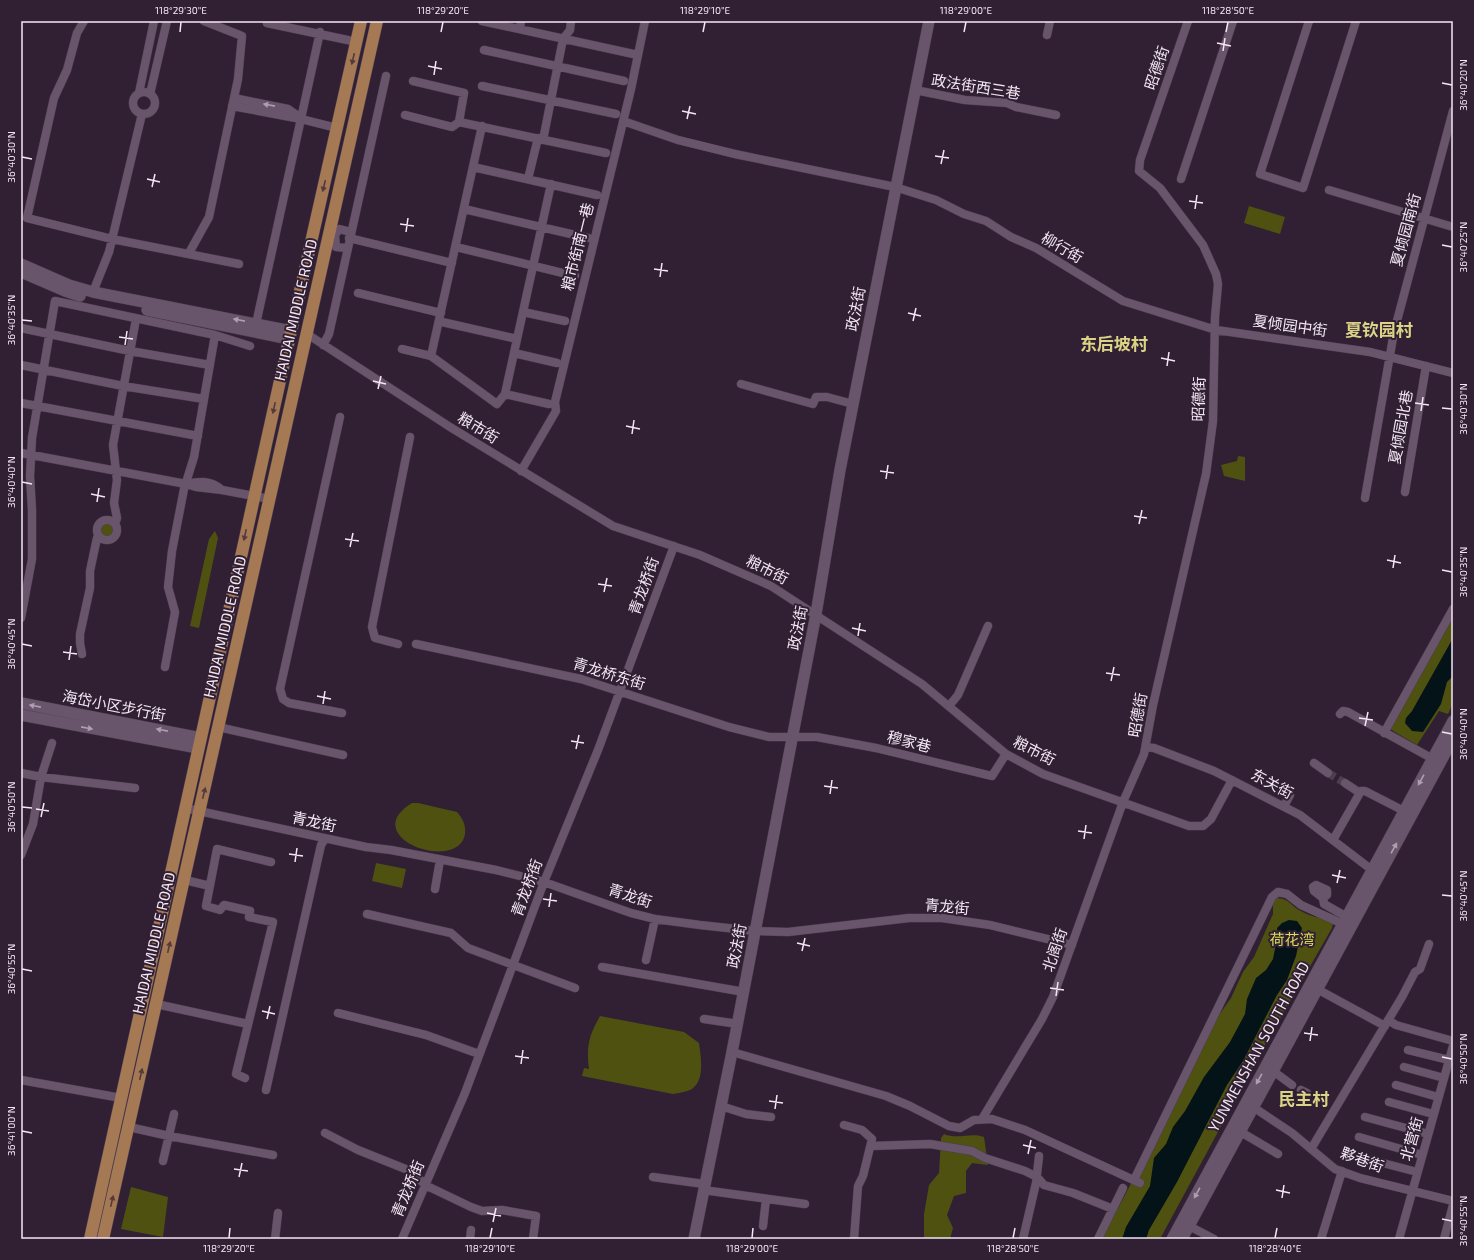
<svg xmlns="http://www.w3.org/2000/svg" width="1474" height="1260" font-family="'Exo 2','Noto Sans SC',sans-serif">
	<rect width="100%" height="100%" fill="#311f33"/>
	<path fill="#4f5111" d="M1249 206 1285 217 1280 234 1244 223Z
		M1238 456 1245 457V481L1224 476 1221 465 1237 461Z
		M100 530a7 7 0 1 1 14 0a7 7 0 1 1-14 0Z
		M215 531 218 538 199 628 190 626 209 539Z
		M1453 616V703L1448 714 1439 711 1417 745 1390 729Z
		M412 803H418L457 812C463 819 466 825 465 834 458 874 356 837 412 803Z
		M376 863 406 869 402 888 372 881Z
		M1276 898C1291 899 1289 905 1301 911 1309 916 1320 918 1329 920L1333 923 1332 928 1265 1045 1160 1239H1102L1219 1015 1231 998 1243 972 1254 957 1273 914V903Z
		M600 1016 684 1032 699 1043C701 1057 705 1080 692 1089 686 1092 679 1093 673 1094L582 1076 584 1068 589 1069C586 1047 589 1035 600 1016Z
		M944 1134C958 1140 970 1132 984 1137L988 1165 972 1163 966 1171V1193L954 1196 947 1215 953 1228 950 1239H924V1214L928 1191 929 1185 939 1173 941 1138Z
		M131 1187 168 1197 163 1237 121 1229Z"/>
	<path fill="#031318" d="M1453 638V676L1447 682 1441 704 1423 732 1412 731 1405 723 1406 718 1412 711Z
		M1289 920 1297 921 1302 928 1296 956 1287 980 1277 995 1243 1061 1227 1085 1177 1182 1149 1230 1146 1239H1122L1126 1227 1150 1186 1154 1158 1166 1144 1173 1127 1185 1111 1204 1077 1230 1042 1245 1014 1247 999 1256 978 1266 970 1273 959 1278 934 1277 928 1282 923Z"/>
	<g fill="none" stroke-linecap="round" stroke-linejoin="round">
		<path stroke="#4e3d50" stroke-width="8" stroke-dasharray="8 4" stroke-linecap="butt" d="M1328 773 1345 783"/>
		<defs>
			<path id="street" d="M84 21 77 33 67 70 54 98 27 218 112 239 239 264
				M482 21 638 55
				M1309 21 1260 174 1303 188 1356 21
				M267 23 357 42
				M520 29 521 21
				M1047 35 1050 21
				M484 50 624 81
				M413 81 464 93 459 122
				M482 86 616 114
				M915 90 965 100 1007 103 1016 107 1056 115
				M133 103a11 11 0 1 1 22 0a11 11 0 1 1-22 0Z
				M139 93 154 21
				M150 94 167 21
				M234 98 288 109 301 118
				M232 106 301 119 337 128
				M405 115 452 127 459 122 606 153
				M623 121 678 140 735 154 895 187 936 200 964 214 986 221 1011 237 1036 248 1123 301 1216 330 1370 352 1453 373
				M543 140 563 39 570 30 571 21
				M473 167 597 195
				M528 179 538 138
				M1181 179 1233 21
				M1329 190 1453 227
				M464 209 588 238
				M349 238 452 263
				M456 247 575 276
				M347 248 336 247 335 235 339 229 351 232
				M189 253 209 217 238 79 242 36 204 21
				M93 292 109 252 142 114
				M358 293 441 313
				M523 312 565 321
				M442 322 517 339
				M256 324 320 32
				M21 328 130 351 210 365
				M307 334 450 427 613 526 700 555 771 586 922 684 1006 754 1043 774 1189 826H1203L1211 819 1232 780
				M323 345 329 334 386 76
				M402 349 431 356 497 404 505 394 549 404
				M514 353 557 363
				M431 356 482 126
				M21 365 123 386 204 399
				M741 384 813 404 816 397H827L853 404
				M505 394 551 184
				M21 403 198 436
				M340 417 280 689 283 699 289 703 342 713
				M21 453 186 484 196 487 222 490 270 499
				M521 471 556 411 555 402 631 89 645 21
				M187 484C200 481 211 480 222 490
				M1405 492 1426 366
				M1365 498 1394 332 1453 111
				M97 530a10 10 0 1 1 20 0a10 10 0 1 1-20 0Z
				M115 524 117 518 114 503 117 480 113 445 136 319
				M21 618 32 559V510L30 476 32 438 55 301 215 335 250 346
				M398 644 375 638 372 627 410 437
				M416 644 581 679 729 727 769 737H817L876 748 992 776 1006 754
				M82 654 80 643V634L90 588V571L97 538 99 536
				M165 667 175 612 168 587 172 551 184 489 194 457 215 335
				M949 706 958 695 988 626
				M1340 714 1343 711 1348 712 1433 759
				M218 727 343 755
				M1384 733 1453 609
				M1146 747 1154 748 1214 771 1300 815 1372 870
				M1314 763 1328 773
				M21 773 41 777 135 788
				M1345 783 1360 793
				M1284 806 1290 795
				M185 808 366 847 391 850 496 870 544 882 631 913 655 919 700 925 755 931 788 932 909 918H942L990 925 1072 945
				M1333 840 1361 791H1365L1404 811
				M21 855 33 824 41 777 52 743
				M185 880 210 886
				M435 889 440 860
				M1323 898 1327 895V890L1316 885 1313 887 1314 891 1323 898 1324 904 1347 917
				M367 914 451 933 468 948 575 988
				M646 960 655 919
				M602 967 744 992
				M1317 989 1385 1026
				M156 1004 248 1024
				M338 1013 426 1035 479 1054
				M704 1019 738 1024
				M1388 1020 1396 1025 1453 1041
				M1408 1050 1449 1060
				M732 1052 886 1096 910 1106 949 1126 960 1128 974 1120 992 1119 1025 1130 1140 1183
				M1404 1067 1444 1078
				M1273 1071 1292 1085
				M245 1078 236 1074 273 922 249 917 250 911 224 905 220 910 206 906 217 849 271 862
				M21 1080 121 1098
				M1396 1085 1438 1097
				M266 1090 321 845 325 839
				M1301 1090 1307 1093
				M1389 1102 1433 1114
				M721 1106 746 1114 771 1117
				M1253 1107 1292 1133 1335 1169 1360 1178 1453 1201
				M1365 1117 1428 1134
				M982 1119 1042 1019 1053 997 1123 802 1144 754 1153 705 1206 474 1213 421 1215 317 1218 284 1216 274 1203 245 1160 188 1139 171 1140 160 1188 21
				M844 1125 862 1130 872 1139 863 1176 858 1186 854 1239
				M129 1127 169 1136 273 1155
				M1239 1131 1278 1154
				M325 1133 358 1150 413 1172 425 1185 471 1207 482 1211 502 1210 536 1216 533 1239
				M1359 1137 1422 1155
				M871 1146 930 1144 972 1151 985 1158 1025 1171 1037 1177 1044 1185 1073 1193 1113 1209
				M1311 1149 1402 997 1415 972 1420 969 1429 944
				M1360 1157 1417 1172
				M163 1161 174 1114
				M653 1177 704 1184
				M1134 1180 1272 897 1278 892 1287 894 1301 905 1343 924
				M703 1190 805 1204
				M763 1226 766 1199
				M1189 1226 1214 1239
				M275 1239 278 1213
				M402 1239 465 1093 544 882 598 750 674 546
				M470 1239 471 1230
				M1023 1239 1036 1183 1039 1156
				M1098 1239 1123 1188
				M1321 1239 1342 1171
				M1399 1239 1453 1046
				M1444 1239 1453 1205"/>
			<path id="secondary" d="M21 264 69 285 93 292 291 331
				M21 272 65 291 80 296
				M147 310 289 339
				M21 703 201 738
				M21 715 198 748
				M694 1239 732 1052 816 614 840 470 929 21
				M1172 1239 1453 721
				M1182 1239 1453 739"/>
			<path id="primary" d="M90 1239 291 331 361 21
				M103 1239 377 21"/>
		</defs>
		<use href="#street" stroke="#4d3e4e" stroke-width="9"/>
		<use href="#secondary" stroke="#4d3e4e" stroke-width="12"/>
		<use href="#primary" stroke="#4d3e4e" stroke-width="13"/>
		<use href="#street" stroke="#69556b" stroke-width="8"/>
		<use href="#secondary" stroke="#69556b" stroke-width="11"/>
		<use href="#primary" stroke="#a67955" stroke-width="12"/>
	</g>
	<defs><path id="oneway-solid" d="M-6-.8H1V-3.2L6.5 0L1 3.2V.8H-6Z"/></defs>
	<g fill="#543a3d">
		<use href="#oneway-solid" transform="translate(353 59) rotate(103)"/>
		<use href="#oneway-solid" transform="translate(324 186) rotate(103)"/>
		<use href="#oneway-solid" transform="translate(274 408) rotate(102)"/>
		<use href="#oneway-solid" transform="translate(245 535) rotate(102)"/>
		<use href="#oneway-solid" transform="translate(204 793) rotate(-77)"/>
		<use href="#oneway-solid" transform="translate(169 947) rotate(-77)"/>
		<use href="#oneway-solid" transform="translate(141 1074) rotate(-77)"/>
		<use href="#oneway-solid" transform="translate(112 1201) rotate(-77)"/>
	</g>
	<g fill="#ae9eb0">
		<use href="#oneway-solid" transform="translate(269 105) rotate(-169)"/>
		<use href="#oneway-solid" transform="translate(239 320) rotate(-169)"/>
		<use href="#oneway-solid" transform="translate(35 706) rotate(-169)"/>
		<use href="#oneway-solid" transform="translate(87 728) rotate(11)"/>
		<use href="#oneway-solid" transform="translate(162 730) rotate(-169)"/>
		<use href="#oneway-solid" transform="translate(1421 780) rotate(119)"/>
		<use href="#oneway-solid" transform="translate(1394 848) rotate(-61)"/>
		<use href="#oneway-solid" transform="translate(1259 1079) rotate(119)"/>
		<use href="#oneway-solid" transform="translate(1197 1193) rotate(119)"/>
	</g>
	<path fill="none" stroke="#f3e7f4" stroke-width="1.5" d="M180 32 181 22M441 32 443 22M703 32 705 22M964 32 966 22M1226 32 1228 22M1217 43 1231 46M1223 51 1225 38M428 66 442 69M434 75 436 61M1442 83 1452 85M682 111 696 114M687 119 690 106M935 156 949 158M22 157 32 159M941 164 944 150M147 179 160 182M152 187 155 174M1189 201 1203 203M1195 209 1197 195M400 224 414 226M406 232 408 218M1442 245 1452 247M654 269 668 271M660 277 662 263M908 313 921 316M22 320 32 321M913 321 916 308M119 337 133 339M125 345 127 331M1161 358 1175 361M1167 366 1169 352M373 381 386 384M378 389 381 376M1415 403 1429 405M1442 408 1452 409M1421 411 1423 397M626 426 640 429M632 434 634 420M880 471 894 473M886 479 888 465M22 482 32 484M91 494 105 497M97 502 99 488M1134 516 1147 518M1139 524 1142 510M345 539 359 541M350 547 353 533M1387 560 1401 563M1393 568 1395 555M1442 570 1452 572M598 584 612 586M604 592 607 578M852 628 866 631M858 636 860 623M22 644 32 646M63 652 77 654M69 660 71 646M1106 673 1120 675M1111 681 1114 667M317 696 331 699M323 704 325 691M1359 718 1373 720M1365 726 1368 712M1442 732 1452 734M571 741 584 743M576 749 579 735M824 786 838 788M830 794 832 780M22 807 32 808M36 809 49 811M41 817 44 803M1078 831 1092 833M1084 839 1086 825M289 854 303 856M295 862 297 848M1332 875 1346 878M1337 883 1340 870M1442 895 1452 896M543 899 557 901M549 907 551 893M797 943 810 946M802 951 805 938M22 969 32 971M1050 988 1064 990M1056 996 1058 982M262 1011 275 1014M267 1019 270 1006M1304 1033 1318 1035M1310 1041 1312 1027M515 1056 529 1058M1442 1057 1452 1059M521 1064 523 1050M769 1101 783 1103M775 1109 777 1095M22 1131 32 1133M1023 1145 1036 1148M1028 1154 1031 1140M234 1169 248 1171M239 1177 242 1163M1276 1190 1290 1193M1282 1198 1284 1185M487 1213 501 1216M1442 1219 1452 1221M493 1222 496 1208M229 1238 230 1228M490 1238 492 1228M752 1238 753 1228M1013 1238 1015 1228M1275 1238 1277 1228"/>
	<g text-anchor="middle" stroke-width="4" stroke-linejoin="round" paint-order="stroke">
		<g font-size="15" fill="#f3e7f4" stroke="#311f33">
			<text transform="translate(1157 68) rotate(-71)" y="5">昭德街</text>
			<text transform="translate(976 87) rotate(9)" y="5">政法街西三巷</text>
			<text transform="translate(1406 230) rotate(-75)" y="5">夏倾园南街</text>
			<text transform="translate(578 247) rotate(-76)" y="5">粮市街南一巷</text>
			<text transform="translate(1062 248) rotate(30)" y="5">柳行街</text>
			<text transform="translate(856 309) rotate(-79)" y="5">政法街</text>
			<text transform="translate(296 310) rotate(-77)" y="5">HAIDAI MIDDLE ROAD</text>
			<text transform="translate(1290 326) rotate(8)" y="5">夏倾园中街</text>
			<text transform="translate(1199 399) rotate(-88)" y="5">昭德街</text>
			<text transform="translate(1401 427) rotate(-80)" y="5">夏倾园北巷</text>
			<text transform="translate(478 428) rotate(31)" y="5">粮市街</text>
			<text transform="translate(767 570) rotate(27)" y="5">粮市街</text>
			<text transform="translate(644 586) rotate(-70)" y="5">青龙桥街</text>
			<text transform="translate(225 627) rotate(-77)" y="5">HAIDAI MIDDLE ROAD</text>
			<text transform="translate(798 628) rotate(-79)" y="5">政法街</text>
			<text transform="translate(609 674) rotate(17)" y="5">青龙桥东街</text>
			<text transform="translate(114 706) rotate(11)" y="5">海岱小区步行街</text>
			<text transform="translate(1138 715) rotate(-80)" y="5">昭德街</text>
			<text transform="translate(909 742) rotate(14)" y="5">穆家巷</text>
			<text transform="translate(1034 751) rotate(27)" y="5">粮市街</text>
			<text transform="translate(1272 784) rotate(28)" y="5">东关街</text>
			<text transform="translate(314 822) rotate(12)" y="5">青龙街</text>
			<text transform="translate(527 888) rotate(-69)" y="5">青龙桥街</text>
			<text transform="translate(630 896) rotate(18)" y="5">青龙街</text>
			<text transform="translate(947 907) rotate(5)" y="5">青龙街</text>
			<text transform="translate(154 943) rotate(-77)" y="5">HAIDAI MIDDLE ROAD</text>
			<text transform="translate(737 946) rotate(-79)" y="5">政法街</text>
			<text transform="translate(1055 950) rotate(-71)" y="5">北阁街</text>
			<text transform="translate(1259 1047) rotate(-61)" y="5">YUNMENSHAN SOUTH ROAD</text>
			<text transform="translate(1412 1139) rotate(-74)" y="5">北营街</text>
			<text transform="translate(1362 1160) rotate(20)" y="5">夥巷街</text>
			<text transform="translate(408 1189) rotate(-67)" y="5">青龙桥街</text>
		</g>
		<g font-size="15" fill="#d7dd54" stroke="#311f33">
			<text x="1292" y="945">荷花湾</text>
		</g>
		<g font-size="17" font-weight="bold" fill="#dbd486" stroke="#311f33">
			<text x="1379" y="336">夏钦园村</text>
			<text x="1114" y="350">东后坡村</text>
			<text x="1304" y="1105">民主村</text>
		</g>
	</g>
	<rect width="1474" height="1260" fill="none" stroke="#311f33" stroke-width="44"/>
	<rect x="22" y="22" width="1430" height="1216" fill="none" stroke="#f3e7f4" stroke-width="1.5"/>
	<g font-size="10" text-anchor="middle" fill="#f3e7f4">
		<text x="181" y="14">118°29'30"E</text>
		<text x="443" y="14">118°29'20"E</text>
		<text x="705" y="14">118°29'10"E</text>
		<text x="966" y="14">118°29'00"E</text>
		<text x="1228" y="14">118°28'50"E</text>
		<text transform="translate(1463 85) rotate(-90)" y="4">36°40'20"N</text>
		<text transform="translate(11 157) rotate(-90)" y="4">36°40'30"N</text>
		<text transform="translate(1463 247) rotate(-90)" y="4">36°40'25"N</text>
		<text transform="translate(11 320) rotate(-90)" y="4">36°40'35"N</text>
		<text transform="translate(1463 409) rotate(-90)" y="4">36°40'30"N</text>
		<text transform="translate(11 482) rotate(-90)" y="4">36°40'40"N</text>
		<text transform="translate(1463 572) rotate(-90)" y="4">36°40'35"N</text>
		<text transform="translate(11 644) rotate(-90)" y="4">36°40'45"N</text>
		<text transform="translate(1463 734) rotate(-90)" y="4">36°40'40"N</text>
		<text transform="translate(11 807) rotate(-90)" y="4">36°40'50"N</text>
		<text transform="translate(1463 896) rotate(-90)" y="4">36°40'45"N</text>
		<text transform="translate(11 969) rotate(-90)" y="4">36°40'55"N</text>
		<text transform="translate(1463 1059) rotate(-90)" y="4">36°40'50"N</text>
		<text transform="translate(11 1131) rotate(-90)" y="4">36°41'00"N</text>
		<text transform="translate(1463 1221) rotate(-90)" y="4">36°40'55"N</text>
		<text x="229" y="1252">118°29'20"E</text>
		<text x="490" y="1252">118°29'10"E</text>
		<text x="752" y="1252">118°29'00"E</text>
		<text x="1013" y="1252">118°28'50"E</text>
		<text x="1275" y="1252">118°28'40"E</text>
	</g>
</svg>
